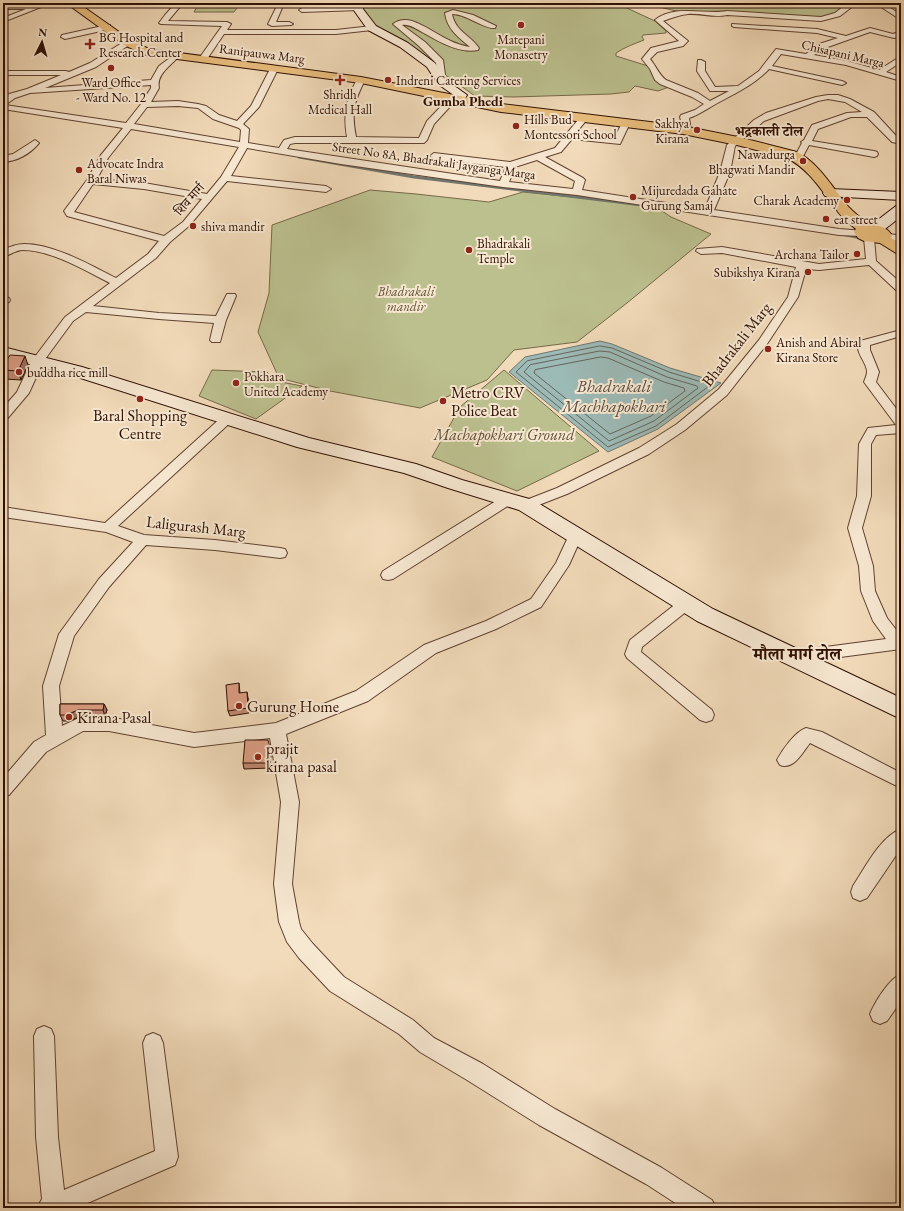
<svg xmlns="http://www.w3.org/2000/svg" width="904" height="1211" font-family="'EB Garamond','Noto Serif Devanagari',serif">
	<rect width="100%" height="100%" fill="#f2dbba"/>
	<filter id="stains"><feTurbulence type="fractalNoise" baseFrequency=".005" numOctaves="4"/><feColorMatrix values="0 0 0 0 .2 0 0 0 0 .09 0 0 0 0 .02 0 0 0 .5 -.17"/></filter>
	<radialGradient id="worn" r=".72"><stop offset=".6" stop-color="#630" stop-opacity="0"/><stop offset="1" stop-color="#630" stop-opacity=".3"/></radialGradient>
	<path fill="#bcc08f" stroke="#766848" d="M196 3H241L234 12H194L198 5Z
		M366 3H616L655 21 666 31V33L643 35 642 37 644 40C634 44 625 47 616 53V56L648 66 669 87 658 91 635 86 629 92 611 94 513 97 475 96 402 44 375 28 362 12Z
		M651 3H851L839 12 825 18 676 11 655 6Z
		M370 190 416 194 489 202 523 192 653 205 671 217 711 234 627 303 577 342 514 350 487 380 420 408 330 391 279 378 258 332 269 293 272 225Z
		M212 370 267 372 276 381 302 386 256 419 199 396Z
		M504 370 599 451 517 491 432 457 460 407Z"/>
	<path fill="#9cbab6" stroke="#70766e" d="M600 341 612 344 670 368 721 383 658 429 608 452 509 372 525 357Z"/>
	<g fill="none" stroke-linecap="round" stroke-linejoin="round">
		<path stroke="#66645c" stroke-width="1" d="M600 346 612 348 669 372 708 384 709 386 656 426 608 447 516 372 527 361Z
			M600 351 610 352 667 377 697 386 698 388 654 421 609 441 524 372 530 365Z
			M601 357 608 358 664 382 684 388 685 391 651 416 610 434 534 373 535 370Z"/>
		<path stroke="#70766e" stroke-width="3" d="M299 157 414 177 650 206
			M841 234 862 238"/>
		<defs>
			<path id="minor" d="M42 3H51L3 22V18L26 9H3V5H30L33 6Z
				M176 3H183L168 21 227 22 231 24 227 30H336L372 26 376 28 372 30 336 34H224L205 62H202L198 60 222 26 161 24 159 23 165 15Z
				M848 3H857L840 16 821 21 727 15C712 18 702 13 688 14 680 15 671 18 663 21L688 41 683 46 657 52 650 59C656 66 659 75 666 80L698 93 710 101 729 91H710L697 71 698 60H701L705 62V71L715 87 738 86 759 71 776 49 806 54 819 44 838 38 817 33 734 27 732 26V24L817 29 846 36 870 28 893 34 901 31V36L894 38 870 32 825 48 814 55 847 61 879 70 901 56V62L886 72 901 77V81L846 65 781 54 772 66 842 81 846 83 842 85 769 69C753 86 733 94 714 105 705 110 698 115 689 118L690 124 686 132 683 133 679 130 682 124 680 117 681 115 695 110 704 104 692 97 660 84 655 80 650 69 642 59 651 48 679 41 655 20C674 4 705 15 727 11L821 17 835 13Z
				M875 3H883L901 15V20Z
				M279 6 282 8 276 22H289L293 24 291 25 272 26 268 24 276 8Z
				M358 7 360 8V10L302 12 299 10 302 8Z
				M453 10 473 15 496 26 495 28C483 29 467 14 452 14 455 31 470 35 479 48L478 50C459 54 438 41 422 32 416 29 410 24 402 25L425 42 443 60 446 82 442 84 438 82 436 63 419 46 393 24C398 20 405 19 412 21 432 28 448 44 470 47 458 37 447 29 445 13Z
				M107 25H110V29L65 39 61 37 62 35Z
				M125 41H131L132 43 96 67 45 88 151 80 159 66 175 54 179 56C171 66 156 74 159 88L151 102 178 101 198 104 206 106 219 115 237 121 251 106 271 67H277L278 69 259 107 243 124 249 129 248 143 279 148 284 140 295 137H347C343 115 346 98 358 78H361L365 80C354 101 351 113 356 137L419 138 427 121 450 97H453L457 99 434 124 427 140 424 143H295L290 144 287 149 500 181 506 167 434 159 430 156 434 153 510 162 555 148 582 115H585L589 117 575 134 614 139 622 123 626 120 630 123 620 144 572 139 561 152 545 157 583 178 585 180 582 190 705 209 720 172 727 145 754 120 766 113 816 97 828 95H838L850 99 874 112 898 138H901V144L892 142 867 117H851L818 129 812 141 874 151 877 152 878 154 877 156 874 157 809 145 801 160H795L794 158 802 143 801 142 804 140 812 125 847 113 862 112 845 102 828 99 818 101 764 121 735 146 730 172 714 210 839 229 865 231 866 233 861 236 839 235 577 195 503 187 341 164 247 148 231 176 326 186 331 189 326 192 227 181 189 226 170 242 156 258 93 306 159 313 216 316 227 294H235L236 296 226 320 220 342H212L210 340 214 323 159 319 86 312 73 321 43 362 29 393 7 419 3 420V408L17 392 31 362 65 317 110 283C86 271 51 250 23 250 16 250 10 255 3 257V250C9 247 17 244 24 244 54 244 90 265 116 278L148 254 159 241 67 216 64 211 87 180 101 155 123 128 3 109V99L9 94 27 89 61 75H3V71H66L69 72 90 63ZM151 85V88L141 104 126 123 5 105 15 98 30 93ZM178 106 198 108 213 119 239 128 241 130 240 142 134 124 147 107ZM131 129 239 147 221 177 207 194 144 183 97 179 108 158ZM537 160 575 181 573 189 509 182 515 167ZM93 184 144 189 202 199 183 222 164 236 74 212Z
				M35 140 39 143C30 154 17 161 3 162V156L13 154Z
				M885 233 901 236V242L881 238 880 236 881 234Z
				M869 235 874 238 876 261 901 283V292L897 291 869 265 819 270 806 269 798 297 767 344 727 395 685 430 649 454 567 494 531 508 526 510 521 508 519 505 521 502 557 488 639 448 677 424 719 389 759 340 788 297 796 267 722 253 701 254 696 251 697 249 722 247 819 264 866 259 864 238Z
				M3 296 9 298 10 300 9 302 3 304Z
				M901 330V336L870 345V350L879 372 876 382 901 415V433L876 435 871 444V496L862 528 873 566 875 591 887 618 901 636V649L795 663 789 661 787 657 789 653 795 651 886 639 873 621 861 591 859 566 848 528 857 496 859 444 868 428 896 425 864 382C865 379 867 375 867 372 867 361 853 352 860 341Z
				M228 414 232 415 234 418 232 421 118 526 144 535 215 540 280 548 285 549 287 553 285 557 280 558 215 550 146 545 109 587 74 636 59 686 62 726 81 717H109L194 733 276 723 356 691 424 645 486 621 531 599 556 563 570 533 575 531 580 533 582 536 569 565 541 607 496 629 436 653 368 701 286 734 299 802 292 884 299 922 301 929 313 944 344 977 413 1020 434 1038 483 1064 555 1109 662 1168 712 1200 716 1208H683L646 1184 539 1125 467 1080 420 1052 399 1034 330 991 299 958 287 942 279 922 274 884 281 802 270 738 194 747 109 731H83L46 752 9 795 3 797V778L34 742 46 735 43 686 59 634 99 579 133 542 106 532 3 517V507L105 523 224 415Z
				M509 495 514 496 516 499 514 502 393 579 388 580 383 579 381 575 383 571 504 496Z
				M687 598 692 599 694 603 692 607 642 647 641 652 712 710 714 715 712 720 706 722 700 720 627 658 625 654 630 640 682 599Z
				M806 728 822 732 901 773V788L810 743C802 753 794 770 780 765L777 760C783 749 795 732 806 728Z
				M901 829V848L867 898 860 901 853 898 851 892 853 886C865 868 880 837 901 829Z
				M901 974V1001L887 1021 880 1024 873 1021 870 1014C875 1002 889 979 901 974Z
				M44 1026 51 1029 54 1036 58 1137 64 1190 155 1151 143 1043 146 1036 153 1033 160 1036 163 1043 178 1157 175 1165 76 1208H37L42 1199 36 1137 34 1036 37 1029Z"/>
			<path id="secondary" d="M354 3H364L363 9 376 26 408 43 435 63 446 80 467 95 462 103H454L452 100 455 96 438 84 427 67 400 47 368 30 353 9Z
				M830 189 901 192V200L825 196 823 193 825 190Z
				M901 205V216C892 223 882 235 870 232L868 229 870 226 896 206Z
				M3 347 82 367 309 438 416 464 462 480 533 500 713 609 901 698V719L697 621 519 510 448 488 404 473 297 447 71 375 3 357Z"/>
			<path id="primary" d="M66 3H78L132 41 149 49 361 77 501 104 683 126 738 137 797 152C818 163 831 185 846 204 850 209 856 214 862 219 871 228 885 222 892 236L891 238 901 244V254L896 253 880 243 864 241 858 238 854 232 856 229C849 223 841 217 836 209 822 191 809 169 787 158L737 145 683 134 501 112 361 83 146 55 124 45Z"/>
		</defs>
		<use href="#minor" stroke="#604230" stroke-width="2"/>
		<use href="#secondary" stroke="#2f0f02" stroke-width="2"/>
		<use href="#primary" stroke="#2f0f02" stroke-width="2"/>
		<use href="#minor" fill="#f7e8d2" fill-rule="evenodd"/>
		<use href="#secondary" fill="#f7e8d2" fill-rule="evenodd"/>
		<use href="#primary" fill="#e9be7d" fill-rule="evenodd"/>
	</g>
	<path fill="#c08973" stroke="#2f0f02" d="M28 365 21 380 4 379 3 377V366Z
		M239 683 240 693 248 698 249 713 230 716 228 711Z
		M60 704H104L107 710 105 716H81L69 721H63L60 715Z
		M271 754 270 768 244 769 243 763Z"/>
	<path fill="#9c6f5e" stroke="#2f0f02" d="M25 356 28 365 21 380 18 371Z
		M247 692 248 698 249 713 248 708Z
		M104 704 107 710 105 716 103 710Z
		M78 710 81 716 69 721 66 715Z
		M270 745 271 754 270 768 269 763Z"/>
	<path fill="#df9f86" stroke="#2f0f02" d="M10 355 25 356 18 371 3 370V366Z
		M239 683V693L247 692 248 708 228 711 226 685Z
		M60 704H104L103 710H78L66 715H60Z
		M245 740H268L270 748 269 763H243Z"/>
	<g fill="#8f2418" stroke="#f7e8d2" stroke-width="1.5">
		<circle cx="521" cy="25" r="4"/>
		<path d="M88 38h4v4h4v4h-4v4h-4v-4h-4v-4h4z"/>
		<circle cx="111" cy="68" r="4"/>
		<path d="M338 74h4v4h4v4h-4v4h-4v-4h-4v-4h4z"/>
		<circle cx="388" cy="80" r="4"/>
		<circle cx="516" cy="126" r="4"/>
		<circle cx="697" cy="130" r="4"/>
		<circle cx="803" cy="161" r="4"/>
		<circle cx="79" cy="170" r="4"/>
		<circle cx="633" cy="197" r="4"/>
		<circle cx="847" cy="200" r="4"/>
		<circle cx="826" cy="219" r="4"/>
		<circle cx="193" cy="226" r="4"/>
		<circle cx="469" cy="250" r="4"/>
		<circle cx="857" cy="254" r="4"/>
		<circle cx="808" cy="272" r="4"/>
		<circle cx="768" cy="349" r="4"/>
		<circle cx="19" cy="372" r="4"/>
		<circle cx="236" cy="383" r="4"/>
		<circle cx="140" cy="399" r="4"/>
		<circle cx="443" cy="401" r="4"/>
		<circle cx="239" cy="706" r="4"/>
		<circle cx="69" cy="717" r="4"/>
		<circle cx="258" cy="757" r="4"/>
	</g>
	<g text-anchor="middle" stroke-width="4" stroke-linejoin="round" paint-order="stroke">
		<g font-size="13" fill="#2f0f02" stroke="#f7e8d2" text-anchor="start">
			<text x="99" y="42">BG Hospital and<tspan x="99" dy="15">Research Center</tspan></text>
			<text x="521" y="44" text-anchor="middle">Matepani<tspan x="521" dy="15">Monasetry</tspan></text>
			<text x="396" y="85">Indreni Catering Services</text>
			<text x="111" y="87" text-anchor="middle">Ward Office<tspan x="111" dy="15">- Ward No. 12</tspan></text>
			<text x="340" y="99" text-anchor="middle">Shridh<tspan x="340" dy="15">Medical Hall</tspan></text>
			<text x="524" y="124">Hills Bud<tspan x="524" dy="15">Montessori School</tspan></text>
			<text x="689" y="128" text-anchor="end">Sakhya<tspan x="689" dy="15">Kirana</tspan></text>
			<text x="795" y="159" text-anchor="end">Nawadurga<tspan x="795" dy="15">Bhagwati Mandir</tspan></text>
			<text x="87" y="168">Advocate Indra<tspan x="87" dy="15">Baral Niwas</tspan></text>
			<text x="641" y="195">Mijuredada Gahate<tspan x="641" dy="15">Gurung Samaj</tspan></text>
			<text x="839" y="205" text-anchor="end">Charak Academy</text>
			<text x="834" y="224">eat street</text>
			<text x="201" y="231">shiva mandir</text>
			<text x="477" y="248">Bhadrakali<tspan x="477" dy="15">Temple</tspan></text>
			<text x="849" y="259" text-anchor="end">Archana Tailor</text>
			<text x="800" y="277" text-anchor="end">Subikshya Kirana</text>
			<text x="776" y="347">Anish and Abiral<tspan x="776" dy="15">Kirana Store</tspan></text>
			<text x="27" y="377">buddha rice mill</text>
			<text x="244" y="381">Pokhara<tspan x="244" dy="15">United Academy</tspan></text>
		</g>
		<g font-size="13" fill="#2f0f02" stroke="#f7e8d2">
			<text transform="translate(262 53) rotate(7)" y="5">Ranipauwa Marg</text>
			<text transform="translate(843 53) rotate(13)" y="5">Chisapani Marga</text>
			<text transform="translate(434 160) rotate(8)" y="5">Street No 8A, Bhadrakali Jayganga Marga</text>
			<text transform="translate(189 199) rotate(-49)" y="5">शिव मार्ग</text>
		</g>
		<g font-size="13" font-style="italic" fill="#604d33" stroke="#f7e8d2">
			<text x="406" y="296">Bhadrakali<tspan x="406" dy="15">mandir</tspan></text>
		</g>
		<g font-size="14" font-weight="bold" fill="#2f0f02" stroke="#f7e8d2">
			<text x="463" y="106">Gumba Phedi</text>
			<text x="769" y="136">भद्रकाली टोल</text>
		</g>
		<g font-size="16" fill="#2f0f02" stroke="#f7e8d2">
			<text transform="translate(736 344) rotate(-52)" y="6">Bhadrakali Marg</text>
			<text transform="translate(196 526) rotate(6)" y="6">Laligurash Marg</text>
		</g>
		<g font-size="16" fill="#2f0f02" stroke="#f7e8d2" text-anchor="start">
			<text x="451" y="398">Metro CRV<tspan x="451" dy="18">Police Beat</tspan></text>
			<text x="140" y="421" text-anchor="middle">Baral Shopping<tspan x="140" dy="18">Centre</tspan></text>
			<text x="247" y="712">Gurung Home</text>
			<text x="77" y="723">Kirana Pasal</text>
			<text x="266" y="754">prajit<tspan x="266" dy="18">kirana pasal</tspan></text>
		</g>
		<g font-size="16" font-style="italic" fill="#604d33" stroke="#f7e8d2">
			<text x="504" y="440">Machapokhari Ground</text>
		</g>
		<g font-size="17" font-style="italic" fill="#554b41" stroke="#f7e8d2">
			<text x="614" y="392">Bhadrakali<tspan x="614" dy="20">Machhapokhari</tspan></text>
		</g>
		<g font-size="17" font-weight="bold" fill="#2f0f02" stroke="#f7e8d2">
			<text x="797" y="660">मौला मार्ग टोल</text>
		</g>
	</g>
	<rect width="904" height="1211" fill="none" stroke="#f2dbba" stroke-width="16"/>
	<rect x="4" y="4" width="896" height="1203" fill="none" stroke="#2f0f02" stroke-width="2"/>
	<rect x="8" y="8" width="888" height="1195" fill="none" stroke="#2f0f02"/>
	<g transform="translate(42 42) rotate(5)" stroke="#f7e8d2" stroke-width="3" paint-order="stroke">
	<path d="M0-3L7 15L0 10L-7 15Z" fill="#2f0f02"/>
	<text y="-6" font-size="11" font-weight="bold" text-anchor="middle" fill="#2f0f02">N</text>
	</g>
	<rect width="100%" height="100%" filter="url(#stains)"/>
	<rect width="100%" height="100%" fill="url(#worn)"/>
</svg>
